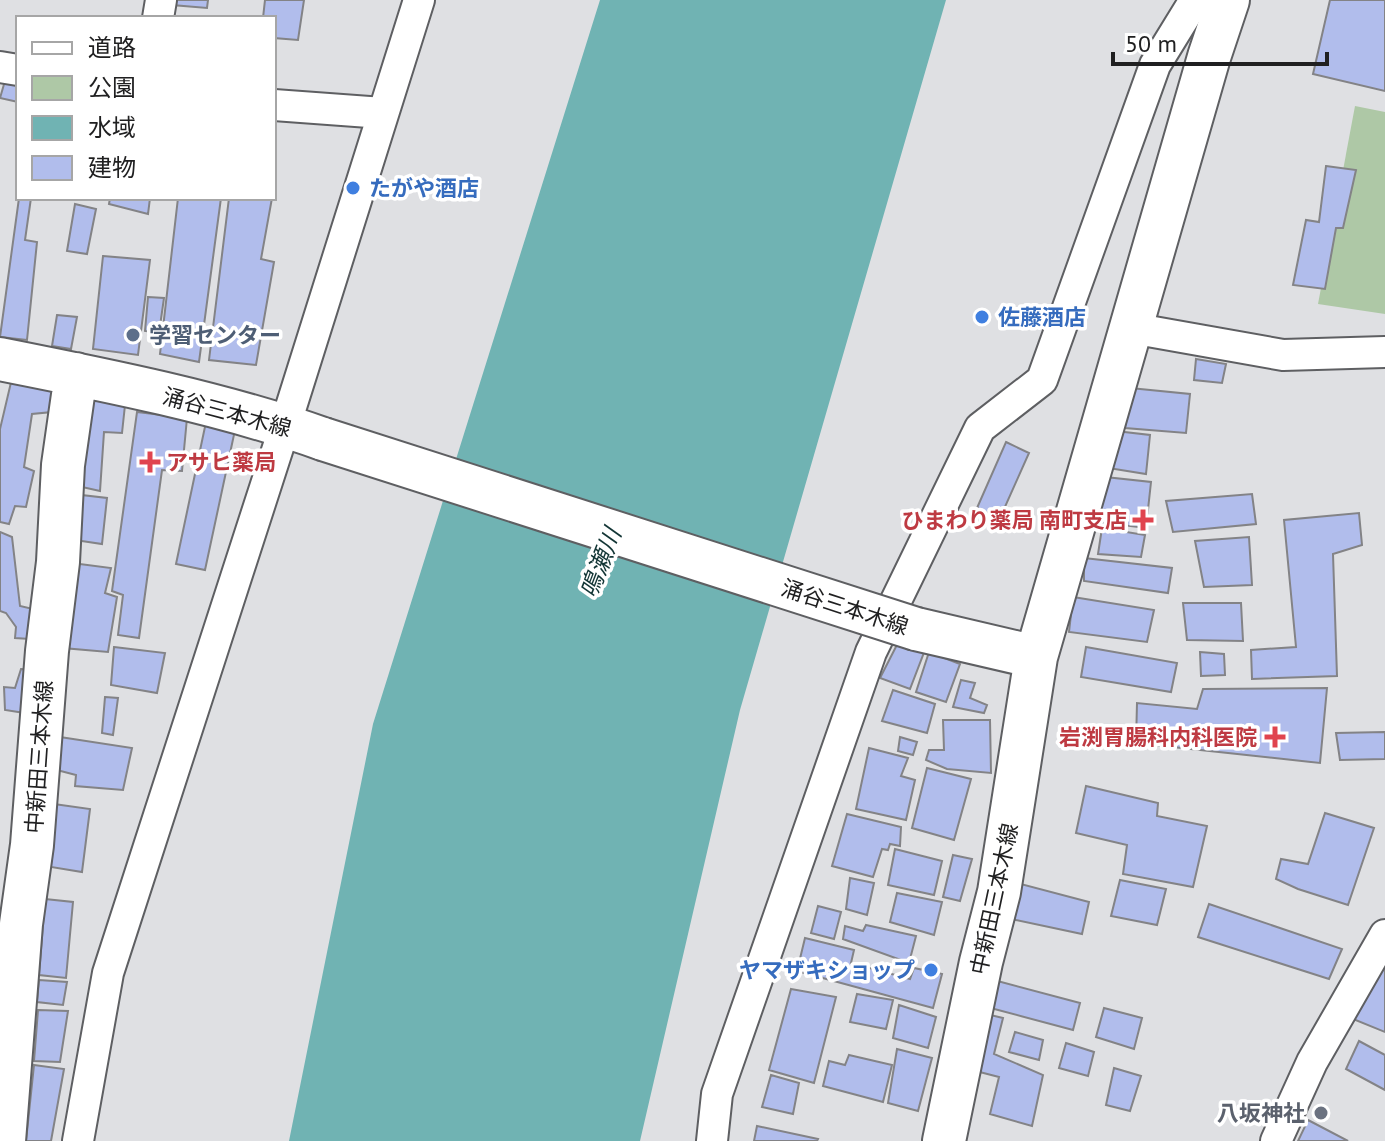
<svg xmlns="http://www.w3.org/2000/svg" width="1385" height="1141" font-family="'PT Sans','Noto Sans JP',sans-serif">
	<rect width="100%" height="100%" fill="#dfe0e3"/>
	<path fill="#aec8a6" d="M1355 106 1385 112V314L1318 304Z"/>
	<path fill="#70b3b3" d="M600 0H946L740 710 640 1141H289L373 724Z"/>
	<path fill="#b1bdec" stroke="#838386" stroke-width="2" d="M172 0H208L207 8 172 5Z
		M265 0H304L298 40 274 38V18H263Z
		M1330 0H1385V91L1313 74Z
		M7 74 18 76V102L0 98Z
		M1326 166 1356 170 1343 228H1336L1325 289 1293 285 1306 220 1319 222Z
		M19 198H31L25 240 37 242 27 340 0 337Z
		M110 198H150L148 214 109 204Z
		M178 198H221L199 362 160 354Z
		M229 198H272L261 259 274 262 256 365 209 360Z
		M75 204 96 209 87 254 67 251Z
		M103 256 150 260 138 355 93 349Z
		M148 297 164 298 159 333 145 331Z
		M57 315 77 317 71 349 52 346Z
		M1196 359 1226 364 1222 383 1194 380Z
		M12 378 54 384 52 412 32 414 24 467 34 471 26 507 15 506 9 524 0 522V429Z
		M1130 388 1190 394 1186 433 1125 428Z
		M84 395 125 405 122 433 104 432 100 491 73 485Z
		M137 412 187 418 182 471 162 470 139 638 118 635 123 595 112 591Z
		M206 422 235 430 205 570 176 564Z
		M1107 430 1150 435 1146 474 1102 467Z
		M1006 442 1029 453 1000 518 977 508Z
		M1096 476 1151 482 1146 528 1088 521Z
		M73 494 107 498 102 544 68 539Z
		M1252 494 1256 524 1173 532 1166 501Z
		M1359 513 1362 545 1333 554 1337 676 1252 679 1251 650 1296 647 1284 520Z
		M1102 528 1145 535 1141 557 1098 554Z
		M0 532 12 537 20 606 33 609 30 639 15 638 16 627 6 613 0 611Z
		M1249 537 1252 585 1204 587 1195 541Z
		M1084 558 1172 568 1168 593 1084 581Z
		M72 563 111 568 105 593 117 597 108 652 63 648Z
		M1073 597 1154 610 1147 642 1069 632Z
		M1183 603H1241L1243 641 1187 640Z
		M903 633 928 642 910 689 880 678Z
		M114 647 165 653 157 693 111 685Z
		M1086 647 1177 663 1171 692 1081 677Z
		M929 652 960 664 946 702 916 692Z
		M1200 652 1224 654 1225 675 1201 676Z
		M21 669 33 670 25 713 5 710 4 687 15 688Z
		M961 680 975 683 970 698 987 705 984 713 953 707Z
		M1327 688 1320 763 1136 743 1137 703 1197 709 1203 689Z
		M893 690 935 704 927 733 882 721Z
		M105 697 118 698 113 735 102 733Z
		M943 720H990L991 773 947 769 926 760 929 750H944Z
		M1385 732V759L1340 760 1336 733Z
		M60 737 132 748 123 790 75 786 76 775 53 769Z
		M900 737 917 742 913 755 898 751Z
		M869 748 908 758 901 776 915 780 906 820 856 809Z
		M927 768 971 779 954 840 912 828Z
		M1086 786 1158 803 1157 816 1207 826 1193 887 1123 874 1127 845 1076 833Z
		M54 804 90 809 82 872 51 867Z
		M1325 813 1374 828 1348 905 1298 889 1276 879 1281 859 1308 864Z
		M847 814 901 827 900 846 890 844 888 850 882 849 873 877 832 866Z
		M895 849 942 861 934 895 888 885Z
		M953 855 972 859 960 901 943 897Z
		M850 878 874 883 867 915 846 909Z
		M1120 880 1166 889 1157 925 1111 916Z
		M1013 882 1089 902 1082 934 1002 917Z
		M897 893 942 902 934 935 890 922Z
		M45 899 73 902 66 978 39 975Z
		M1209 904 1342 949 1329 979 1198 937Z
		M818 906 841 912 834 939 811 933Z
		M866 925 916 936 909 963 843 939 845 926 863 931Z
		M805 938 854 950 851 963 910 979 914 968 942 974 933 1008 797 971Z
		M1380 967 1385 969V1032L1353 1019Z
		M990 979 1080 1003 1073 1030 983 1006Z
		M39 980 67 982 63 1005 37 1002Z
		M791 989 836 997 814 1083 769 1070Z
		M857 994 893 1000 886 1029 850 1022Z
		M899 1005 936 1017 928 1048 893 1038Z
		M1104 1008 1142 1018 1134 1049 1096 1037Z
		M38 1010 68 1011 60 1062 34 1061Z
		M982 1013 1003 1018 994 1054 1043 1075 1032 1126 990 1114 999 1077 968 1069Z
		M1015 1032 1043 1040 1039 1060 1009 1052Z
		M1359 1041 1385 1055V1090L1346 1069Z
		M1066 1043 1094 1052 1088 1076 1059 1068Z
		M897 1049 932 1058 918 1111 888 1103Z
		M849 1055 892 1065 883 1102 823 1086 829 1061 845 1065Z
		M34 1065 64 1069 51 1141H26Z
		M1114 1068 1141 1076 1130 1111 1106 1105Z
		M771 1075 799 1083 793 1114 762 1107Z
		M1308 1120 1348 1141H1298Z
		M757 1126 818 1139 817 1141H754Z"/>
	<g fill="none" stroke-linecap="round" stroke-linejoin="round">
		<defs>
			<path id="minor" d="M158 18 161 0
				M0 67 18 70
				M274 105 383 113
				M1131 328 1283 355 1385 352
				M78 1141 108 973 285 426 419 0
				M712 1141 717 1094 871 652 980 428 1042 380 1155 65 1195 0
				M1276 1141 1312 1062 1385 935"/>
			<path id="secondary" d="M0 359C106 380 222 403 323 439
				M916 629 1036 657
				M4 1141 21 924 32 845 47 651 58 562 63 465 76 374
				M944 1141 981 962 999 892 1036 657 1209 57 1228 0"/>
		</defs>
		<use href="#minor" stroke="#5e5f62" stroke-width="34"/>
		<use href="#secondary" stroke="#5e5f62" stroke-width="46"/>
		<use href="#minor" stroke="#fff" stroke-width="30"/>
		<use href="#secondary" stroke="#fff" stroke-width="42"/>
		<defs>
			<path id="secondary-bridge" d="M323 439 916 629"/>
		</defs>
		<use href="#secondary-bridge" stroke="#5e5f62" stroke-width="46" stroke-linecap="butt"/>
		<use href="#secondary-bridge" stroke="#fff" stroke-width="42"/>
	</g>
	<g fill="#3f7fe0" stroke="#fff" stroke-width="3">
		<circle cx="353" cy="188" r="8"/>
		<circle cx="982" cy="317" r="8"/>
		<circle cx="931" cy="970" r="8"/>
	</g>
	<circle fill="#5c6f8a" stroke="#fff" stroke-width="3" cx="133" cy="335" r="8"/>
	<g fill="#e0444e" stroke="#fff" stroke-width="3">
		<path d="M146 450h8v8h8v8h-8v8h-8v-8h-8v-8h8z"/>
		<path d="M1139 508h8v8h8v8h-8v8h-8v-8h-8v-8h8z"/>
		<path d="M1271 725h8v8h8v8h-8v8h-8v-8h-8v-8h8z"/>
	</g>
	<circle fill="#6b7280" stroke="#fff" stroke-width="3" cx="1321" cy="1113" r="8"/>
	<g text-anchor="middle" stroke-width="7" stroke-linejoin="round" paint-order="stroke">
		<g font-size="22" font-weight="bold" fill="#366cbe" stroke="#fff" text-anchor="start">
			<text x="369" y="196">たがや酒店</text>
			<text x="998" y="325">佐藤酒店</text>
			<text x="915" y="978" text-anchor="end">ヤマザキショップ</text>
		</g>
		<g font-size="22" font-weight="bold" fill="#4e5e75" stroke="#fff" text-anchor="start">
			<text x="149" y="343">学習センター</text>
		</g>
		<g font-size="22" fill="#202021" stroke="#fff">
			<text transform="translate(227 412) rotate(15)" y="8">涌谷三本木線</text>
			<text transform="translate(845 607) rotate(18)" y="8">涌谷三本木線</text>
			<text transform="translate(39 757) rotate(-86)" y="8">中新田三本木線</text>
			<text transform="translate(994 899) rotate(-78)" y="8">中新田三本木線</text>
		</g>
		<g font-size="22" font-weight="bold" fill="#be3a42" stroke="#fff" text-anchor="end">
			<text x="166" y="470" text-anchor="start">アサヒ薬局</text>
			<text x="1127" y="528">ひまわり薬局 南町支店</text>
			<text x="1257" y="745">岩渕胃腸科内科医院</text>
		</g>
		<g font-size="22" font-weight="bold" fill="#5b616d" stroke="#fff" text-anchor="end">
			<text x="1305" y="1121">八坂神社</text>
		</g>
		<g font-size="24" font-style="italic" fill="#123535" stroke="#fff">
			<text transform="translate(601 563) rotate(-69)" y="8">鳴瀬川</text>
		</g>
	</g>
	<rect x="16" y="16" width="260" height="184" fill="#ffffff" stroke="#a6a6a6" stroke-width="2"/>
	<rect x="32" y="42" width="40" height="12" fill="#ffffff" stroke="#a6a6a6" stroke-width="2"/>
	<text x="88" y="56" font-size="24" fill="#202021">道路</text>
	<rect x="32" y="76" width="40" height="24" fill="#aec8a6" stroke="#a6a6a6" stroke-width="2"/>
	<text x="88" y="96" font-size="24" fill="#202021">公園</text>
	<rect x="32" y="116" width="40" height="24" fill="#70b3b3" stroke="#a6a6a6" stroke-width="2"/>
	<text x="88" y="136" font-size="24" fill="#202021">水域</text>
	<rect x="32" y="156" width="40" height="24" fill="#b1bdec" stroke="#a6a6a6" stroke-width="2"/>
	<text x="88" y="176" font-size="24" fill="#202021">建物</text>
	<path d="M1113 52v12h214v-12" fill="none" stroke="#202021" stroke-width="4"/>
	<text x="1125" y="52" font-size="24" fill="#202021" stroke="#ffffff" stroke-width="6" paint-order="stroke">50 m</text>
</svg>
